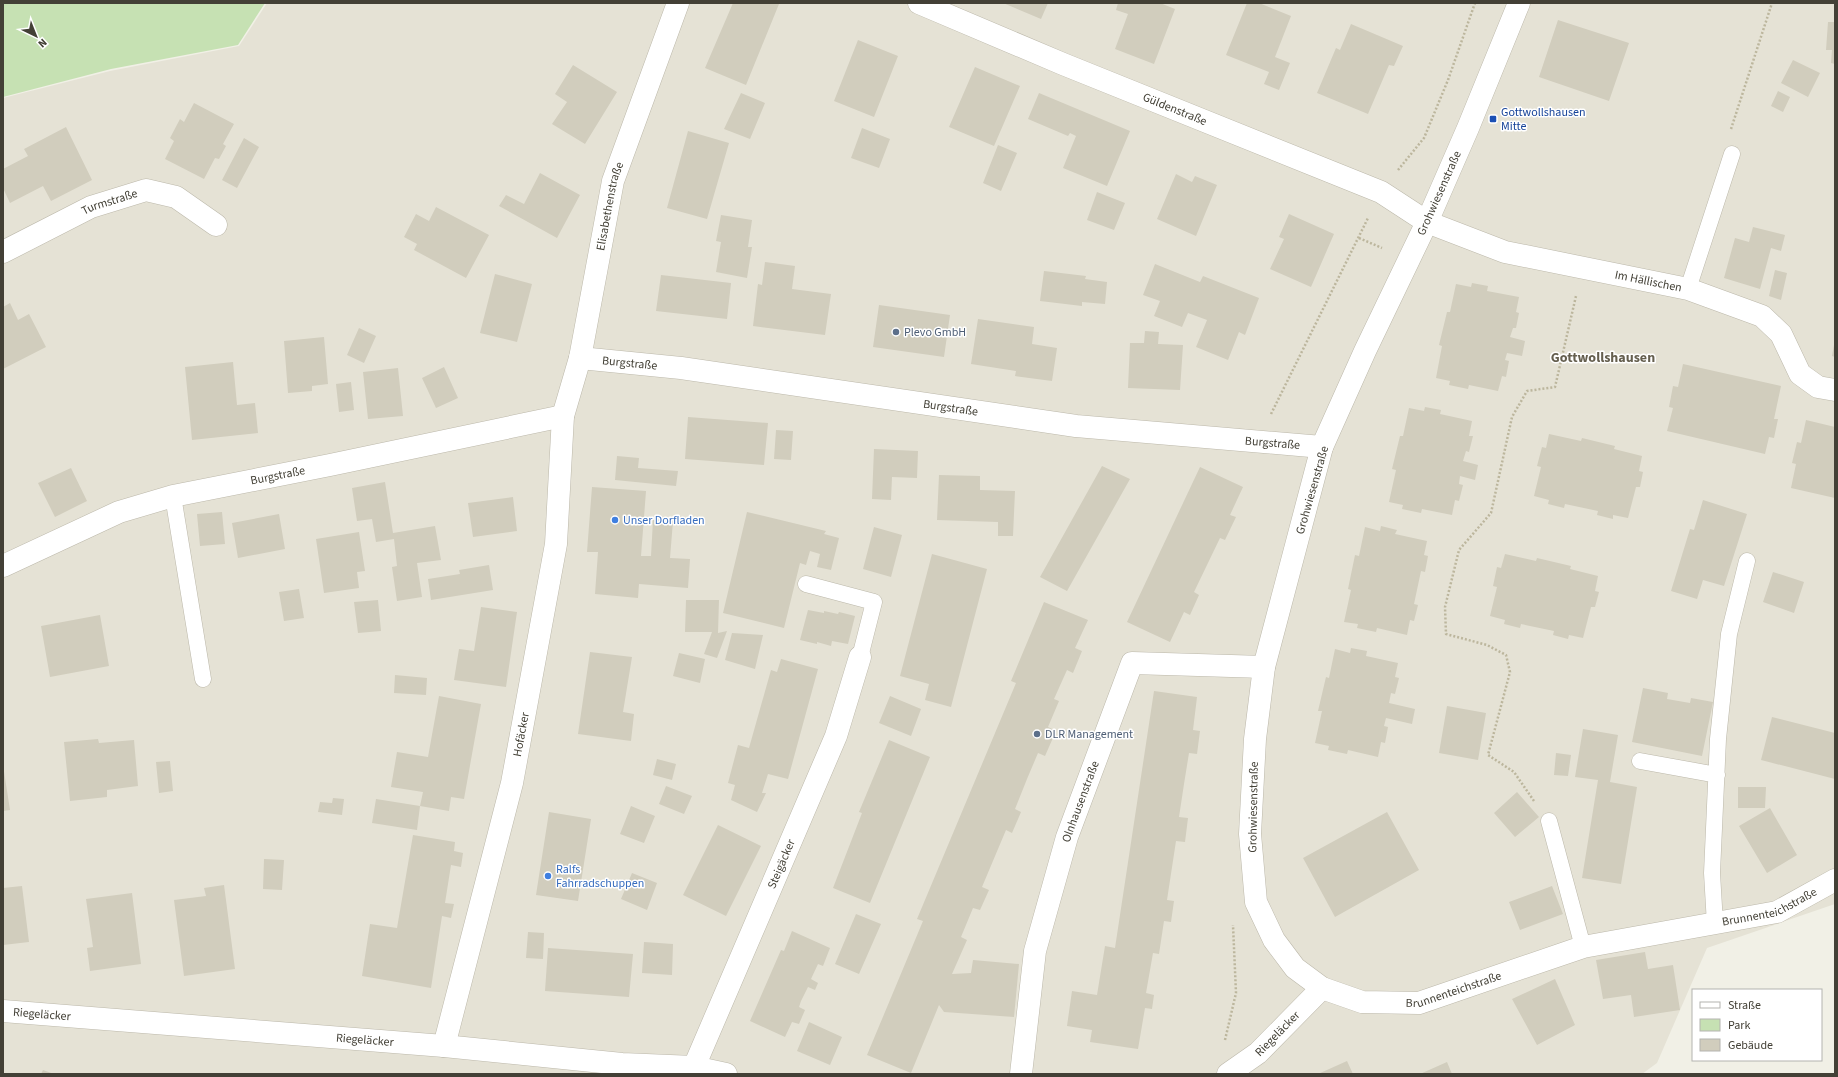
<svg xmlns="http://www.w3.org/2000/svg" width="1838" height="1077" font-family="'Source Sans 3',sans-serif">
	<rect width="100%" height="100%" fill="#f1f0e6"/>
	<path fill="#e5e2d5" d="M267 3H1835V904L1707 948 1657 1063 1642 1074H3V98L110 71 239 46Z"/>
	<path fill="#c6e1b3" d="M3 3H265L238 45 111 69 3 97Z"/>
	<path fill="#d1cdbd" d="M733 3 779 4 746 85 705 68Z
		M1003 3H1048L1041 19Z
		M1118 3H1160L1175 9 1154 64 1115 49 1128 14 1116 10Z
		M1247 3H1259L1291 16 1275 57 1290 63 1279 90 1264 84 1269 72 1226 55Z
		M1558 20 1629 43 1609 101 1539 77Z
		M1828 22H1835V64L1831 63 1832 50H1826Z
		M1351 24 1403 46 1394 66 1389 65 1368 114 1317 93 1336 48 1340 50Z
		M858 40 898 56 874 117 834 101Z
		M1793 60 1820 73 1808 97 1781 83Z
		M573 65 617 92 585 144 552 124 567 102 555 94Z
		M975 67 1020 86 994 146 949 127Z
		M1778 91 1790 97 1783 112 1771 106Z
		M741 93 765 103 750 139 724 129Z
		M1039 93 1130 131 1107 186 1063 168 1076 136 1070 133 1068 136 1028 119Z
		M194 103 234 124 223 144 226 146 219 159 215 158 204 179 165 159 174 141 170 138 180 119 184 122Z
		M66 127 92 180 51 201 43 186 10 203 3 188V169L28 156 24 149Z
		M862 128 890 139 879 168 851 158Z
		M688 131 729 143 707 219 667 208Z
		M244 138 259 147 237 188 222 180Z
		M998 145 1017 153 1001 191 983 183Z
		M540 173 580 195 557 238 499 206 506 195 524 204Z
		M1176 174 1192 182 1195 176 1217 185 1196 236 1157 219Z
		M1097 192 1125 203 1114 230 1087 220Z
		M436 207 489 235 466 278 414 250 417 244 404 237 416 214 429 221Z
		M1289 214 1334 234 1311 287 1270 269 1284 239 1279 237Z
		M721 215 752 220 748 247H752L747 278 716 272 721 242 716 241Z
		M1753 227 1785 235 1781 251 1771 248 1760 289 1724 278 1735 238 1749 242Z
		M765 262 795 266 792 289 831 294 825 335 753 326 758 284 762 285Z
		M1155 264 1200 282 1203 276 1259 298 1245 335 1239 332 1228 360 1196 347 1207 320 1188 313 1182 327 1154 316 1160 301 1143 295Z
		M1775 270 1787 273 1781 300 1769 296Z
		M1044 271 1086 276 1085 279 1107 282 1105 304 1082 302V306L1040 301Z
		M495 274 532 284 517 342 480 333Z
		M661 275 731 283 727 319 656 311Z
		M1472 283 1488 286 1487 291 1519 297 1516 312 1519 313 1516 328H1513L1510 337 1525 341 1522 356 1507 353 1505 360 1509 361 1506 377 1502 376 1498 391 1469 385 1468 389 1449 385 1450 381 1436 378 1442 346 1439 345 1447 312H1450L1456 284 1471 287Z
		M10 303 18 320 29 314 46 347 3 369V307Z
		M879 305 950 315 944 357 873 347Z
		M978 319 1034 327 1032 344 1057 348 1052 381 1015 376 1016 371 971 364Z
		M359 328 376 336 364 363 347 355Z
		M1145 331 1159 332 1158 344 1183 345 1180 390 1128 388 1130 343H1144Z
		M324 337 328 384 312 386V391L288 393 284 341Z
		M1834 345H1835V357L1832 356Z
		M233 362 237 405 255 403 258 433 192 440 185 367Z
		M1683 364 1781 386 1774 419H1778L1774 438 1769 437 1765 454 1667 431 1673 408 1669 407 1673 386 1678 387Z
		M444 367 458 398 436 408 422 378Z
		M398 368 403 416 368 419 363 372Z
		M351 382 354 410 339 412 336 384Z
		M1425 407 1441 410 1440 414 1472 421 1469 436H1473L1469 452 1466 451 1463 461 1478 465 1475 480 1460 476 1459 484 1463 485 1459 501 1455 500 1452 515 1422 509 1421 513 1402 509 1403 505 1389 502 1396 470 1392 469 1400 436H1403L1409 408 1424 411Z
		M688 417 768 423 764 465 685 459Z
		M1806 420 1835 427V498L1791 488 1796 464 1792 463 1797 442 1801 443Z
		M776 430 793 431 791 460 774 459Z
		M1549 434 1581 441 1582 438 1615 446 1614 449 1642 456 1639 471 1643 472 1640 487H1636L1628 518 1613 515V519L1597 515 1598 511 1565 504 1564 508 1548 504 1549 500 1534 496 1541 467 1537 466 1542 447 1546 448Z
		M874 449 918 451 917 478 892 477 891 500 872 499Z
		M617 456 639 458 638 468 678 471 676 486 615 480Z
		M1102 466 1130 479 1067 591 1040 577Z
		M1200 467 1243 487 1230 515 1236 517 1225 540 1220 538 1194 592 1199 595 1190 615 1184 612 1170 642 1127 622Z
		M71 468 87 501 55 517 38 483Z
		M939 475 980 476V490L1015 491 1013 536H998V522L937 520Z
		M385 482 393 533 435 526 441 560 417 563 422 597 397 601 392 567 397 566 394 539 376 542 372 519 357 521 352 488Z
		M592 487 646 491 641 556H651L653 520 673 521 670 558 690 559 688 588 639 584 638 598 595 594 598 552H587Z
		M513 497 517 531 473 537 468 503Z
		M1703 500 1747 514 1724 586 1703 580 1697 599 1671 591 1690 529 1694 530Z
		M222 512 225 544 200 546 197 514Z
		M747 512 826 531 824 534 839 538 831 570 817 567 820 554 810 551 806 565 800 563 784 628 723 613Z
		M279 514 285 549 238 558 232 523Z
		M1381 526 1397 530 1395 534 1427 541 1424 555 1428 556 1425 572 1421 571 1414 604 1418 605 1414 621 1410 620 1407 635 1377 628 1376 632 1357 628 1358 624 1344 622 1351 590 1348 589 1355 555 1359 556 1365 527 1380 531Z
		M874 527 902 535 891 577 863 569Z
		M359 532 365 571 357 572 359 588 324 593 316 539Z
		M932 554 987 569 951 707 925 700 929 684 900 676Z
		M1505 554 1536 561 1537 558 1571 566 1570 569 1598 576 1595 591 1599 592 1595 607H1591L1583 638 1569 635 1568 639 1553 635 1554 631 1521 624 1520 628 1504 624 1505 620 1490 616 1497 587 1493 586 1497 567 1501 568Z
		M489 565 493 590 431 600 428 579 460 574 459 570Z
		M1773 572 1804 582 1794 613 1763 602Z
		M299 589 304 618 284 621 279 592Z
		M378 600 381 631 358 633 354 602Z
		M686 600H719L718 633 727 631 717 658 704 654 712 632H685Z
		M1044 602 1088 620 1075 648 1082 651 1073 673 1067 670 1054 699 1059 701 1048 727 1056 731 1045 756 1038 753 1027 779 1015 809 1021 812 1012 833 1006 830 982 887 989 890 980 910 973 908 961 937 967 940 952 974 971 973 973 960 1019 964 1014 1017 944 1012 939 1005 911 1073 867 1055 923 921 917 919 1016 683 1011 681Z
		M481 607 517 612 506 687 454 680 459 649 474 651Z
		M808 610 824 613V611L838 614 839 612 855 616 848 644 832 641 831 646 817 642V644L800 640Z
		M100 615 109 666 50 677 41 626Z
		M732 633 763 635 755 669 725 660Z
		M1351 648 1367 651 1366 656 1398 663 1395 677 1399 678 1395 694 1391 693 1389 703 1415 709 1412 724 1386 718 1384 726 1388 727 1385 743 1381 742 1378 757 1348 750 1347 754 1328 750 1329 746 1315 743 1322 711H1318L1326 677 1329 678 1335 649 1350 653Z
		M590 652 632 657 623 712 634 714 631 741 578 734Z
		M679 653 705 659 700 683 673 676Z
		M781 659 818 669 788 779 768 774 762 793H766L757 812 731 800 735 785 728 783 738 745 749 748 771 670 777 672Z
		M395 675 427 678 426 695 394 693Z
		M1643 688 1668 693 1667 699 1690 703 1691 698 1713 702 1702 756 1632 742Z
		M1154 691 1197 697 1193 730 1200 731 1197 754 1189 753 1184 784 1179 817 1188 818 1185 842 1176 841 1167 900 1174 901 1171 922 1164 921 1159 954 1153 953 1146 993 1154 995 1152 1009 1145 1008 1138 1049 1090 1042 1092 1030 1067 1026 1072 991 1097 995 1105 946 1115 948Z
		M439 696 481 704 464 799 451 797 449 811 420 806 423 792 391 787 397 752 428 757Z
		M890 696 921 709 911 736 879 723Z
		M1447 706 1486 713 1478 760 1439 753Z
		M1772 717 1835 733V779L1761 760Z
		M1583 729 1618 735 1610 782 1637 787 1621 884 1582 878 1598 780 1575 777Z
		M98 739 99 743 134 740 138 786 107 790V797L70 801 64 742Z
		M889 740 930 757 870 903 833 888 862 813 859 812Z
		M1556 753 1571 755 1568 776 1554 775Z
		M657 759 676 764 672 780 653 775Z
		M170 761 173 791 159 793 156 762Z
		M3 765 10 810 3 811Z
		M666 786 692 796 684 814 659 804Z
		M1738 787H1766L1765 808H1738Z
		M1517 792 1539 817 1515 837 1494 813Z
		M333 798 344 799 342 815 318 812 320 802 332 803Z
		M376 799 420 806 417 830 372 823Z
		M631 806 655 816 644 843 620 834Z
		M1770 808 1797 855 1767 873 1739 826Z
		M549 812 591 819 578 901 536 895Z
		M1387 812 1419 870 1335 917 1303 858Z
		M718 825 761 846 726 916 683 895Z
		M413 835 455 842 454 851 463 853 461 867 451 865 445 903 454 904 451 918 442 916 431 988 362 976 370 924 397 928Z
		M264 859 284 860 282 890 263 889Z
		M632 873 657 883 647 910 621 899Z
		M224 885 235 969 184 976 174 900 206 896 204 888Z
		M22 886 29 942 3 945V888Z
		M1552 886 1563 914 1520 930 1509 902Z
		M132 893 141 964 90 971 87 948 93 947 86 899Z
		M856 914 881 924 859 974 835 964Z
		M792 931 830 948 823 966 818 964 811 979 818 983 815 990 808 987 801 1001 799 1007 805 1010 799 1024 792 1022 785 1037 750 1021 781 950 784 951Z
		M528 932 544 933 543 959 526 958Z
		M644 942 673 944 672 975 642 973Z
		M548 948 633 954 629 997 545 991Z
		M1645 952 1648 969 1673 965 1680 1010 1634 1017 1631 995 1603 999 1596 960Z
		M1555 979 1575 1025 1537 1045 1512 999Z
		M809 1022 842 1037 830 1065 797 1051Z
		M1347 1061 1353 1074H1318Z
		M1447 1062 1452 1074H1420Z
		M43 1070 54 1074H41Z"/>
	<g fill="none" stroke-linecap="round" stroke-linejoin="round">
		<defs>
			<path id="service" d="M1688 289 1732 154
				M173 496 203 679
				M806 584 874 602 860 657
				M1640 761 1717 775
				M1549 821 1583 947
				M1715 924 1712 873 1718 739 1729 634 1747 561"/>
			<g id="minor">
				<path id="s1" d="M919 3 1063 64 1381 192 1427 222 1505 252 1688 289 1762 316 1781 334 1800 374 1818 387 1835 390"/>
				<path id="s2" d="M1519 3 1468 128 1427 222 1365 351 1322 447 1264 667 1255 739 1250 834 1256 902 1274 940 1295 968 1322 988 1362 1002 1419 1003 1583 947 1777 912 1835 880"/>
				<path id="s3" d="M3 252 91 207 146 190 176 197 216 225"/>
				<path id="s4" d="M580 358 681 368 1076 426 1322 447"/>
				<path id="s5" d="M3 566 119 512 173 496 330 465 563 416"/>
				<path id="s6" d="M3 1011 444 1046 622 1064 694 1067 726 1074"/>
				<path id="s7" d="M444 1046 512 783 556 544 563 416 580 358 613 181 678 3"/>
				<path id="s8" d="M694 1067 836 736 860 657"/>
				<path id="s9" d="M1021 1074 1035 951 1067 837 1132 663 1264 667"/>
				<path id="s10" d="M1228 1074 1258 1053 1322 988"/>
			</g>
		</defs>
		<use href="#service" stroke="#bcb8aa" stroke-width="17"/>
		<use href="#minor" stroke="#bcb8aa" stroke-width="23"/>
		<path stroke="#bcb69d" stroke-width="2.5" stroke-dasharray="2 2" stroke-linecap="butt" d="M1731 129 1772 3
			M1398 170 1424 138 1448 80 1475 3
			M1359 238 1382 248
			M1271 414 1368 218
			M1534 801 1514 772 1488 755 1510 672 1506 655 1487 645 1446 634 1445 607 1459 550 1491 513 1512 417 1527 391 1555 387 1576 296
			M1225 1040 1236 993 1233 925"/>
		<use href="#service" stroke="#fff" stroke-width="16"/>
		<use href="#minor" stroke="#fff" stroke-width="22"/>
	</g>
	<rect fill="#1a4fb4" stroke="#fff" stroke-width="1.5" x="1489" y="115" width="8" height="8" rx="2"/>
	<g fill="#5c6f8a" stroke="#fff" stroke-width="1.5">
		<circle cx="896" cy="332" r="4"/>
		<circle cx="1037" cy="734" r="4"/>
	</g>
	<g fill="#3f7fe0" stroke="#fff" stroke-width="1.5">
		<circle cx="615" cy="520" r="4"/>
		<circle cx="548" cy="876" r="4"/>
	</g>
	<g text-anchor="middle" stroke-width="3" stroke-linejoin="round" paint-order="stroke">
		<g font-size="12" fill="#434036" stroke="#fff">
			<text dy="4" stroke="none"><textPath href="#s1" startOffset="277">Güldenstraße</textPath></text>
			<text transform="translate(1439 193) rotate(-66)" y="4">Grohwiesenstraße</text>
			<text dy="4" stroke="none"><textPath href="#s3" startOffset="118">Turmstraße</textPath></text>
			<text dy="4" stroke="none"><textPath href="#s7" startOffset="858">Elisabethenstraße</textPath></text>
			<text dy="4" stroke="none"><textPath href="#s1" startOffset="784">Im Hällischen</textPath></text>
			<text dy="4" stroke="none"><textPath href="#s4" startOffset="50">Burgstraße</textPath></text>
			<text dy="4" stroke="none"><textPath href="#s4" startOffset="374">Burgstraße</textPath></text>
			<text dy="4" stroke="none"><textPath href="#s4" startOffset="698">Burgstraße</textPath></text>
			<text dy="4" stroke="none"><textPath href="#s5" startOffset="291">Burgstraße</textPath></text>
			<text transform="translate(1312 490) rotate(-74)" y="4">Grohwiesenstraße</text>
			<text dy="4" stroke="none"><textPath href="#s7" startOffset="321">Hofäcker</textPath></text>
			<text dy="4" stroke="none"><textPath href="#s9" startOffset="280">Olnhausenstraße</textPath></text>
			<text transform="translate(1253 807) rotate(-89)" y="4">Grohwiesenstraße</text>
			<text dy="4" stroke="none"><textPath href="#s8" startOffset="221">Steigäcker</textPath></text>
			<text dy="4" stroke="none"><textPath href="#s2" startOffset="1524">Brunnenteichstraße</textPath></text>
			<text dy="4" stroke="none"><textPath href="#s2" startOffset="1196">Brunnenteichstraße</textPath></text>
			<text dy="4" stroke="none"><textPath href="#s6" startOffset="39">Riegeläcker</textPath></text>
			<text dy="4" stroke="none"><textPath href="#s10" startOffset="64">Riegeläcker</textPath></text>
			<text dy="4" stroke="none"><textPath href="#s6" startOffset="363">Riegeläcker</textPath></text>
		</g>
		<g font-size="12" fill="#164399" stroke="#fff" text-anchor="start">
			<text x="1501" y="116">Gottwollshausen<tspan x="1501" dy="14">Mitte</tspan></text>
		</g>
		<g font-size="12" fill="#4e5e75" stroke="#fff" text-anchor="start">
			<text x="904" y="336">Plevo GmbH</text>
			<text x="1045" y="738">DLR Management</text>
		</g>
		<g font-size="12" fill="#366cbe" stroke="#fff" text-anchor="start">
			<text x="623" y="524">Unser Dorfladen</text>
			<text x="556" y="873">Ralfs<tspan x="556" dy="14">Fahrradschuppen</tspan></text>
		</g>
		<g font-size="14" font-weight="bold" fill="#655f4f" stroke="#fff">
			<text x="1603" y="362">Gottwollshausen</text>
		</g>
	</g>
	<rect width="1838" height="1077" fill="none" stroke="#434036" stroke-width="8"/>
	<rect x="1692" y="989" width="130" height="72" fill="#ffffff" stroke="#b4b3af"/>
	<rect x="1700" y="1002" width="20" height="6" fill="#ffffff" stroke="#b4b3af"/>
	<text x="1728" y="1009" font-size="12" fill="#434036">Straße</text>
	<rect x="1700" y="1019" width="20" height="12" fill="#c6e1b3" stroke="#b4b3af"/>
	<text x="1728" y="1029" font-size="12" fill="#434036">Park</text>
	<rect x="1700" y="1039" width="20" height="12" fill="#d1cdbd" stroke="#b4b3af"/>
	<text x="1728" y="1049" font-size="12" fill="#434036">Gebäude</text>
	<g transform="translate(36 36) rotate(137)" stroke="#ffffff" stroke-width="3" paint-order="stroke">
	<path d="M0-3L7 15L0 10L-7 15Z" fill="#434036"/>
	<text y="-6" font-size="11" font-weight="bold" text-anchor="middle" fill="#434036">N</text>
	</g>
</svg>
